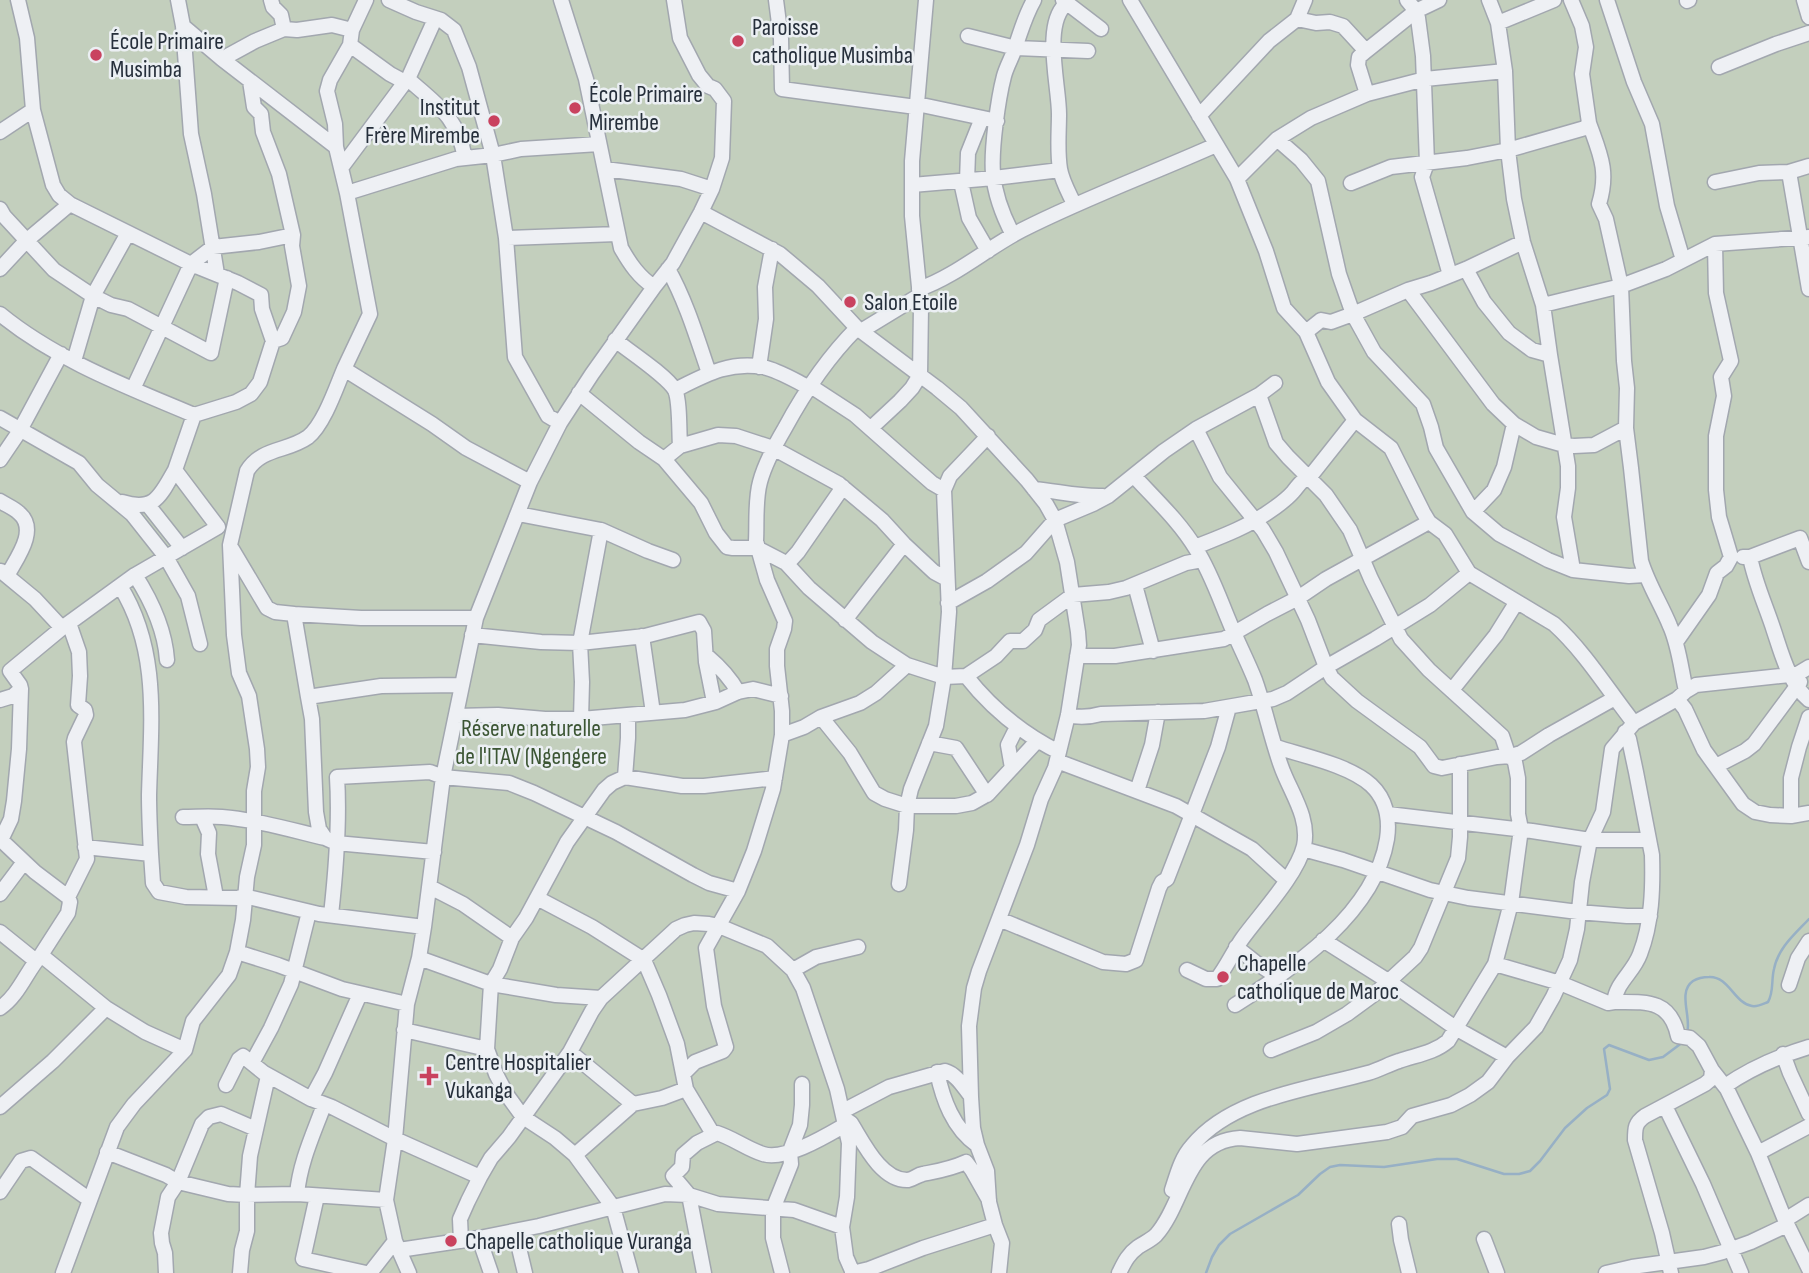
<svg xmlns="http://www.w3.org/2000/svg" width="1809" height="1273" font-family="'Sofia Sans Condensed',sans-serif">
	<rect width="100%" height="100%" fill="#dce0e5"/>
	<path fill="#c3cfbd" d="M0 0H1809V1273H0Z"/>
	<g fill="none" stroke-linecap="round" stroke-linejoin="round">
		<path stroke="#97b0c5" stroke-width="2.5" d="M1687 1033C1692 1018 1677 992 1693 981 1698 978 1703 977 1709 977 1729 976 1734 1003 1752 1006 1758 1007 1763 1004 1768 1002 1774 992 1771 981 1774 969 1778 948 1795 934 1809 919
			M1206 1273 1212 1257 1219 1245 1230 1234 1298 1195 1320 1174 1330 1167 1340 1165 1384 1167 1437 1159H1457L1504 1174H1519L1530 1171 1540 1161 1565 1128 1587 1108 1607 1095 1610 1089 1604 1049 1609 1045 1649 1060 1663 1057 1683 1042"/>
		<defs>
			<path id="minor" d="M178 0 183 26 191 134 204 194 217 274
				M271 0 273 7 281 15 284 29
				M366 0 352 30 350 45 330 80 327 91 335 124 336 147 347 193 456 159 493 155 521 149 599 144
				M389 0 416 12 441 20 454 30 469 67 493 155 506 238 515 357 548 416 560 423
				M776 0 781 39 782 89 916 107
				M1063 0 1101 29
				M1130 0 1237 179 1266 251 1284 308 1306 332 1328 382 1355 420 1391 448 1423 512 1429 522 1445 534 1469 573 1554 624C1585 652 1608 690 1634 723
				M1407 0 1416 11 1418 18 1423 56 1427 163 1422 177 1450 275
				M1489 0 1498 23 1505 71 1508 150 1514 199 1523 242 1543 305 1550 355 1568 466V488L1564 517 1573 570
				M1571 0 1582 26 1586 47 1582 74 1589 123
				M1607 0 1634 82 1652 124 1667 206 1683 260
				M1804 0 1809 17
				M1687 1 1689 0
				M1067 3C1042 23 1059 85 1059 114 1059 132 1057 151 1060 169 1062 181 1069 193 1074 204
				M1297 19 1316 23 1330 22 1343 26 1366 51 1359 57 1358 65 1367 94
				M1498 23 1554 0
				M183 26 222 59 336 147
				M968 36 1016 48 1088 51
				M350 45 390 74 405 82 408 79C438 106 457 116 465 158
				M1366 51 1416 11 1439 0
				M222 59 255 41 284 29 297 30 332 25 352 30
				M1719 67 1776 44 1809 33
				M408 79 435 19
				M250 81 254 107 261 114 263 132 279 174 293 235 292 246 299 286 294 312 282 338 273 341
				M917 104 997 121
				M1199 116 1269 41 1297 19 1305 0
				M0 132 33 110
				M1277 139 1301 160 1318 181 1339 274 1353 314 1374 352 1423 404 1431 427 1436 448 1473 512 1499 534 1548 560 1573 570 1629 576 1645 575
				M341 168 405 82
				M605 169 681 179 712 189
				M1789 172 1809 289
				M1237 179 1277 139 1311 118 1367 94 1425 79 1505 71
				M967 181 968 153 982 118
				M961 182 969 218 988 251
				M1715 182 1759 173 1789 172 1809 166
				M1351 183 1391 167 1467 158 1508 150 1585 128 1589 123C1600 154 1609 171 1599 204L1606 219 1621 286 1624 361 1627 388 1626 428 1631 468 1641 561C1648 584 1661 604 1670 626 1679 646 1681 669 1686 691
				M912 185 994 178 1060 170
				M347 193 370 314 344 369 432 424 466 448 530 482
				M0 209 4 216 54 270 93 296 111 305 128 309 211 353 227 278
				M701 212 780 254 818 286 857 328 937 388 961 408 1027 480 1046 504 1055 520 1067 562 1078 632 1079 645 1068 715 1055 768 1041 799 1027 845 979 971 974 988 969 1026 971 1097 973 1128 977 1145 987 1171 989 1202 995 1225 1002 1243 999 1273
				M1013 235C1003 216 995 196 993 173 991 150 998 99 1004 76 1007 65 1013 56 1016 45 1022 28 1025 16 1034 0
				M506 238 617 234
				M0 269 26 241 70 204
				M668 269C686 301 697 338 709 373
				M1466 269 1484 302 1509 333 1532 350 1550 355
				M654 287 673 263 701 212 712 189 722 158 724 101 715 89 708 86 699 75 680 38 674 0
				M919 289C956 276 987 248 1022 230 1085 198 1151 174 1216 145
				M1408 290 1493 404 1514 424 1536 437 1564 445 1574 446 1594 445 1626 428
				M1543 305 1621 286 1666 269 1715 244 1809 237
				M0 314C56 360 128 387 194 415L236 402 251 394 260 382 273 341 262 309 261 295 238 283 191 264 70 204 59 195 53 185 33 110 27 38 18 0
				M861 331 920 295
				M1306 332 1321 320 1331 322 1353 314 1408 290 1431 283 1466 269 1523 242
				M615 340C629 351 667 376 675 390 680 400 679 433 680 446
				M74 361 93 296 128 233
				M759 367 766 319 765 287 772 249
				M809 385 855 415 932 483 944 490
				M133 389 191 264 213 247 259 242 293 235
				M675 390C705 375 729 361 763 367 778 370 794 380 808 387
				M579 393 639 442 664 459 701 503 716 533 727 547 733 548H757L786 563 809 588 872 642 907 665 944 677 966 676 996 656 1010 641H1023L1035 630 1039 620 1073 595 1109 592 1126 588 1186 563 1202 560
				M1259 395 1276 443 1288 457 1326 495 1350 530 1371 579 1401 639 1429 670 1502 736 1509 757
				M0 418 79 463 97 485 132 514 166 557 188 596 200 644
				M871 428 900 401 912 388 920 375 921 307 912 216V161L926 0
				M1196 429 1220 477 1263 530 1276 552 1308 620 1326 667 1332 678 1357 701 1420 747 1434 766 1442 768 1497 757 1511 756 1521 753 1549 735 1615 698
				M664 459 680 446 718 435 736 436 773 448 839 484 882 520 904 544 934 572 947 579
				M0 460 19 432 61 354
				M1134 476C1155 499 1180 522 1196 549 1210 571 1219 597 1229 621 1237 641 1247 660 1255 680 1265 708 1271 738 1281 766 1290 792 1310 817 1304 846 1297 875 1260 914 1242 939 1233 952 1227 966 1217 979H1206L1187 970
				M1034 489C1057 491 1080 497 1103 496
				M0 501C6 505 14 508 19 513 39 530 16 559 7 576
				M122 502C155 512 160 496 175 470
				M148 505 182 548
				M1473 512 1494 490 1504 467 1514 424
				M518 514 601 530 648 551 673 560
				M1195 547C1220 537 1245 528 1267 513 1276 507 1286 500 1293 492 1299 485 1300 481 1309 478L1355 420
				M232 549 267 608 275 612 294 614 308 697 381 686 461 685
				M1743 557H1750L1800 538 1809 562
				M1750 557C1755 583 1766 606 1774 631 1782 655 1789 683 1809 700
				M787 564 798 552 843 487
				M1 571 35 599 62 628
				M135 575C151 600 165 630 167 660
				M1135 585 1153 651
				M948 603 987 581 1026 553 1055 520 1093 504 1108 496 1164 451 1196 429 1259 395 1275 383
				M294 614 361 618H476
				M845 620 904 544
				M472 635 541 642 580 643 645 636 699 622 704 631 706 662 714 702
				M642 636 653 713
				M1676 642 1709 595 1717 573 1726 566 1731 557 1719 517 1716 490V436L1724 396 1721 377 1731 361 1716 293 1715 244
				M706 655C719 666 730 677 738 692
				M1077 656H1115L1224 639 1267 614 1298 598 1326 579 1429 522
				M966 676C992 709 1021 733 1059 752
				M1452 690 1496 635 1516 603
				M308 697 312 719 316 812 319 829 325 838 336 843 434 852
				M1677 699 1685 709 1704 750 1743 804 1755 812 1770 815 1791 816 1809 813
				M0 700 13 696 21 689 20 685 10 671 62 628 135 575 218 527 175 470 194 415
				M1068 715C1079 718 1090 717 1101 714L1204 711 1273 699 1287 693 1326 667 1375 639 1430 605 1469 573
				M456 716 498 715 545 719H581L685 710 716 702 738 692 753 689 781 696
				M821 717 850 753 874 793 885 799 907 806H956L972 803 988 794 1037 741
				M581 719 582 682 580 643 601 530
				M782 735 804 727 821 717 860 703 876 693 907 665
				M929 743 956 748 987 795
				M1057 761 1176 806 1252 849 1286 880
				M1716 766 1745 751 1754 744 1800 682
				M1012 768 1008 745 1017 727
				M625 777 628 738V715
				M1137 791 1152 745 1158 712
				M1388 814 1532 831 1590 840H1649
				M1791 816V778L1799 747 1809 717
				M183 817C196 817 209 816 222 817 257 820 291 830 325 838
				M202 817 209 833 208 854 216 897
				M0 839 35 872 68 897 70 902 68 913 41 955 106 1008 145 1032 185 1050
				M1 840 11 819 14 801 19 749 21 689
				M85 847 151 854C150 834 149 814 149 795 151 722 160 650 120 586
				M1303 849 1343 860 1430 890 1468 898 1578 912 1627 916H1650
				M151 854 153 883 159 892 186 897 238 898 244 896 319 914 424 927
				M899 884 906 830 907 806 911 789 936 726 944 677 949 612 944 490 950 476 988 436
				M430 887 463 904 512 938
				M0 894 24 862
				M68 897 87 859 74 742 75 738 86 715 85 710 78 705 80 676 79 652 69 623
				M537 898 592 927 644 960 659 995 677 1044 686 1089 713 1134
				M331 915C336 870 340 823 337 777L430 772 443 777 509 783 534 793 616 832 693 875 709 883 738 891
				M999 919 1103 962 1126 964 1136 960 1159 888 1162 882 1167 879 1174 861 1218 747 1229 707
				M0 932 36 961
				M1323 940 1388 981 1457 1029 1507 1057
				M1236 947 1255 962 1278 977
				M237 952 278 965 342 989 407 1004
				M419 958 491 984 556 995 601 998
				M1495 964 1560 983 1608 1003 1614 1002C1617 981 1633 973 1640 954 1652 923 1653 888 1652 855L1636 772 1629 739 1625 732
				M793 970 816 957 858 947
				M1789 985 1798 958 1809 941
				M1614 1002C1646 1002 1670 999 1678 1036L1690 1038 1699 1046 1712 1070 1727 1089 1758 1153 1785 1220 1809 1269
				M1235 1005C1294 968 1375 913 1387 839 1390 819 1386 799 1371 785 1349 765 1304 756 1276 747
				M0 1008C19 995 26 972 41 955
				M404 1030 487 1049
				M1271 1050 1316 1032 1347 1014 1377 992 1415 957 1421 948 1458 858 1460 837V764
				M570 1052 633 1104
				M1783 1054 1790 1073 1809 1114
				M252 1063 271 1028 291 984 309 912
				M937 1072C943 1100 953 1128 977 1145
				M684 1073 695 1062 723 1051 726 1047 714 1006 706 948 738 891 754 851 773 789 782 735V711L777 666V649L784 629 785 621 767 580 756 541C757 522 755 500 760 482 765 463 775 445 785 428 805 391 827 358 857 328
				M226 1085 239 1059 243 1056 264 1073 311 1099 332 1107 395 1139 480 1177
				M1725 1086C1751 1068 1779 1056 1809 1047
				M311 1099 325 1073 360 994
				M1665 1106 1703 1184 1741 1273
				M0 1107 53 1061 106 1008
				M843 1111 889 1087 945 1071C956 1074 963 1086 970 1095
				M845 1119 851 1123C863 1142 881 1181 908 1180 914 1179 917 1175 923 1174 938 1171 951 1169 966 1162L972 1170 989 1200
				M107 1152 166 1175 178 1182 228 1194 247 1195 250 1156 268 1076
				M1758 1153 1809 1126
				M575 1155 633 1104 662 1098 686 1089
				M1172 1190C1177 1175 1181 1158 1192 1146 1232 1097 1311 1089 1368 1073 1379 1070 1389 1064 1399 1061 1416 1055 1434 1053 1448 1041L1495 964 1511 903 1521 829 1518 814V778L1515 762 1511 756
				M0 1192 21 1161 31 1158 90 1200
				M297 1194C300 1162 313 1135 324 1105
				M317 1196 303 1259 366 1273
				M1785 1220 1809 1205
				M1399 1224 1401 1240 1409 1273
				M515 1231 525 1273
				M479 1238 491 1273
				M1484 1239 1497 1273
				M461 1241 460 1219 468 1201 480 1177 491 1158 509 1137 570 1052 592 1011 601 998 676 929 685 925 694 923 709 924 719 926 767 946 793 970 803 988 837 1089 849 1143 847 1197 842 1227 846 1257 853 1273
				M399 1250 479 1238 539 1226 665 1194 689 1195 718 1204 794 1210 842 1227
				M63 1273 117 1127 134 1104 185 1050 193 1021 229 975 237 952 243 920 247 877 254 845V791L258 767 257 749 249 696 239 673 234 635 230 545 247 471C262 447 287 452 308 437 324 424 336 388 344 369
				M166 1273 165 1253 162 1243 161 1233 168 1197 178 1182 202 1124 209 1117 221 1114 256 1129
				M240 1273 242 1250 247 1231V1195L297 1194 386 1200
				M370 1273 395 1241
				M409 1273 395 1241 386 1200 395 1139 407 1004 419 958 424 927 443 777 476 618 530 482 560 423 592 374 654 287C639 277 630 264 621 248L586 79 561 0
				M631 1273 613 1207 575 1155 555 1138 523 1117 507 1095 496 1074 487 1049 491 984 500 969 512 938 526 918 567 842 604 790 612 783 625 777 682 786H704L775 778
				M704 1273 689 1195 673 1176 682 1167 683 1155 697 1143 717 1133C733 1138 747 1149 763 1154 785 1161 826 1136 845 1125
				M782 1273 773 1238V1209L791 1164 790 1151 800 1125 802 1105V1084
				M852 1273 869 1269 923 1248 995 1225
				M1119 1273C1124 1263 1128 1254 1138 1247 1144 1243 1151 1240 1156 1235 1185 1202 1185 1141 1240 1138L1297 1144 1387 1132 1402 1127 1412 1116 1451 1105 1470 1095 1488 1082 1507 1057 1536 1027 1553 997 1570 960 1577 929 1582 882 1590 840 1603 812 1612 749 1634 723 1677 699 1686 691 1696 685 1790 675 1799 673 1809 667
				M1606 1273 1632 1267 1704 1257 1723 1252 1751 1242 1787 1225
				M1671 1273 1662 1233 1635 1140C1635 1128 1635 1123 1645 1116L1705 1084 1711 1079 1712 1070"/>
		</defs>
		<use href="#minor" stroke="#a2a7af" stroke-width="17"/>
		<use href="#minor" stroke="#eef0f4" stroke-width="14"/>
	</g>
	<g fill="#c9425f" stroke="#ebeff3" stroke-width="2.5">
		<circle cx="738" cy="41" r="7"/>
		<circle cx="96" cy="55" r="7"/>
		<circle cx="575" cy="108" r="7"/>
		<circle cx="494" cy="121" r="7"/>
		<circle cx="850" cy="302" r="7"/>
		<circle cx="1223" cy="977" r="7"/>
		<path d="M425.5 1065.5h7v7h7v7h-7v7h-7v-7h-7v-7h7z"/>
		<circle cx="451" cy="1241" r="7"/>
	</g>
	<g text-anchor="middle" stroke-width="5" stroke-linejoin="round" paint-order="stroke">
		<g font-size="24" fill="#262f3b" stroke="#ebeff3" text-anchor="start">
			<text x="752" y="35">Paroisse<tspan x="752" dy="28">catholique Musimba</tspan></text>
			<text x="110" y="49">École Primaire<tspan x="110" dy="28">Musimba</tspan></text>
			<text x="589" y="102">École Primaire<tspan x="589" dy="28">Mirembe</tspan></text>
			<text x="480" y="115" text-anchor="end">Institut<tspan x="480" dy="28">Frère Mirembe</tspan></text>
			<text x="864" y="310">Salon Etoile</text>
			<text x="1237" y="971">Chapelle<tspan x="1237" dy="28">catholique de Maroc</tspan></text>
			<text x="445" y="1070">Centre Hospitalier<tspan x="445" dy="28">Vukanga</tspan></text>
			<text x="465" y="1249">Chapelle catholique Vuranga</text>
		</g>
		<g font-size="24" fill="#3c5634" stroke="#ebeff3">
			<text x="531" y="736">Réserve naturelle<tspan x="531" dy="28">de l'ITAV (Ngengere</tspan></text>
		</g>
	</g>
</svg>
